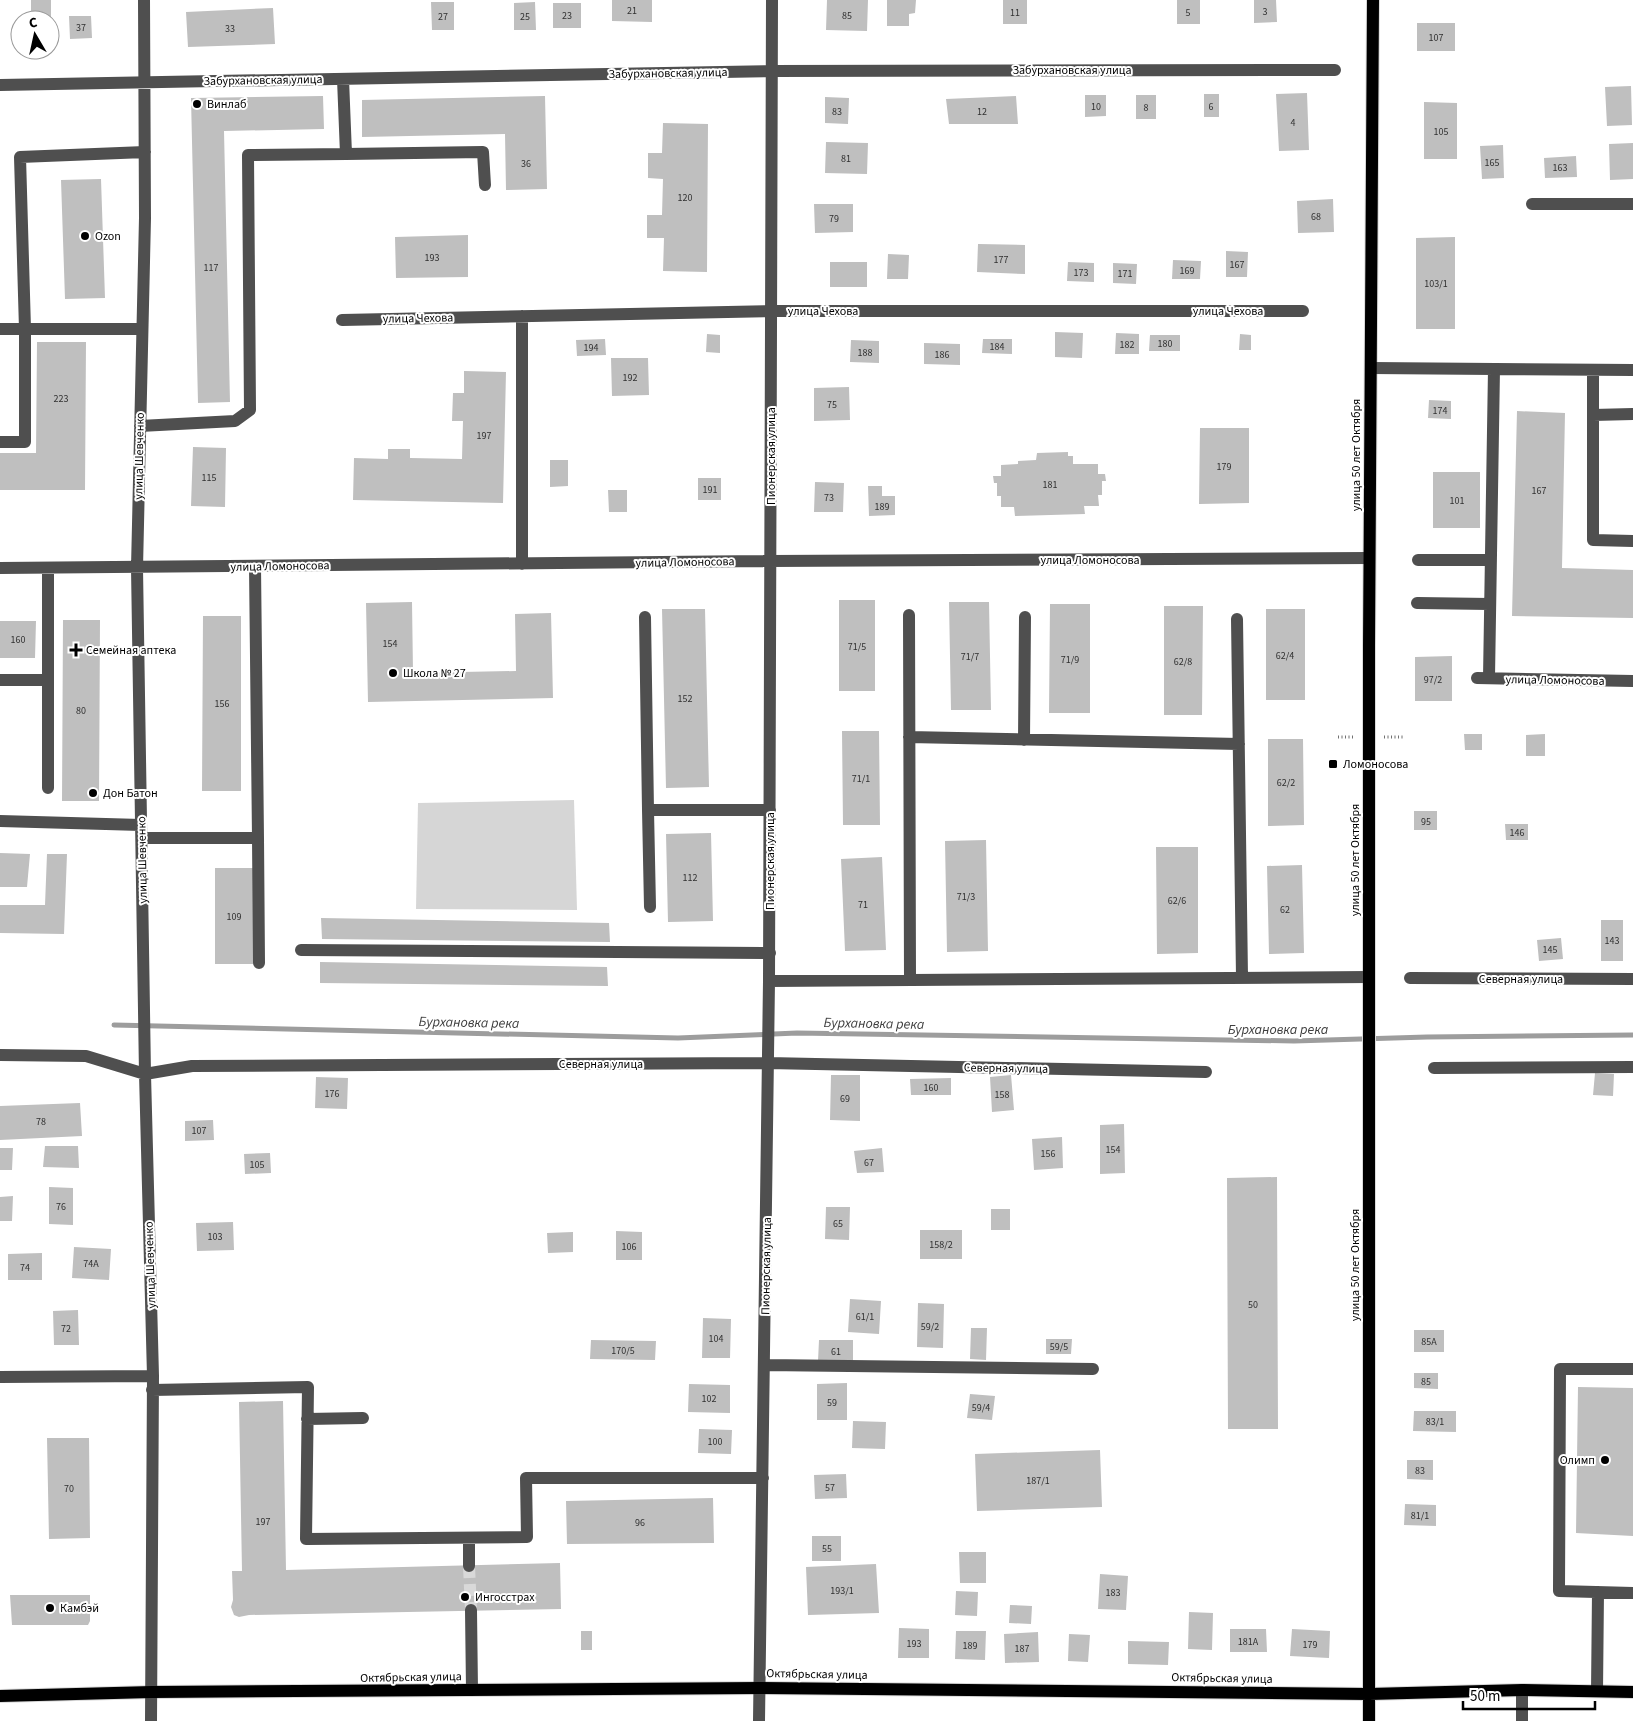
<svg xmlns="http://www.w3.org/2000/svg" width="1633" height="1721" font-family="'Source Sans 3',sans-serif">
	<rect width="100%" height="100%" fill="#fff"/>
	<path fill="#d6d6d6" d="M574 800 577 910 416 909 418 803Z"/>
	<g fill="none" stroke-linecap="round" stroke-linejoin="round">
		<path stroke="#9d9d9d" stroke-width="5" d="M114 1025 678 1038 797 1033 1294 1041 1427 1037 1633 1035"/>
	</g>
	<path fill="#bfbfbf" d="M31 0H51V20H31Z
		M612 0H652V22L612 21Z
		M827 0H868L867 31 826 30Z
		M887 0H916L915 13 909 14V26H887Z
		M1003 0H1027V24H1003Z
		M1177 0H1200V24H1177Z
		M1254 0H1276L1277 22 1254 23Z
		M431 2H454V30H432Z
		M535 2 536 30H514V3Z
		M553 3H581V28H553Z
		M273 8 275 44 188 47 186 12Z
		M69 16H91L92 38 70 39Z
		M1417 23H1455V51H1417Z
		M1631 86 1632 125 1607 126 1605 87Z
		M1307 93 1309 150 1279 151 1276 94Z
		M1204 94H1219V117H1204Z
		M1085 95H1106V116L1085 117Z
		M1136 95H1156V119H1136Z
		M323 96 324 129 224 131 230 402 198 403 191 98Z
		M545 96 547 189 506 190 505 134 362 137V100Z
		M1016 96 1018 124H949L946 99Z
		M825 97 849 98 848 124 825 123Z
		M1424 102 1457 103V159H1424Z
		M663 123 708 124 707 272 663 271 664 238H647V215H662L663 179 648 178V153H662Z
		M826 142 868 143 867 174 825 173Z
		M1633 143V179L1610 180 1609 144Z
		M1503 145 1504 178 1482 179 1480 146Z
		M1576 156 1577 177 1545 178 1544 158Z
		M101 179 105 298 65 299 61 180Z
		M1333 199 1334 232 1298 233 1297 201Z
		M814 204H853V232L815 233Z
		M468 235V277L396 278 395 237Z
		M1455 237V329H1416V238Z
		M978 244 1025 245V274L977 272Z
		M1226 251 1248 252 1247 277H1226Z
		M888 254 909 255 908 279H887Z
		M1173 260 1201 261 1200 279H1172Z
		M830 262H867V287H830Z
		M1068 262 1094 263V282L1067 281Z
		M1113 263 1137 264 1136 284 1113 283Z
		M1055 332 1083 333 1082 358 1055 357Z
		M1116 333 1139 334V354H1115Z
		M707 334 720 335V353L706 352Z
		M1240 334 1251 335V350H1239Z
		M1150 335H1180V351H1149Z
		M605 339 606 355 577 356 576 340Z
		M983 339H1012V354L982 353Z
		M851 340 879 341V363L850 362Z
		M37 342H86L85 490H0V453H36Z
		M924 343 960 344V365L924 364Z
		M611 358H648L649 395 612 396Z
		M464 371 506 372 503 503 353 500 354 458 388 459V449H410V458L462 459 463 421H452L453 393H464Z
		M849 387 850 420 814 421V388Z
		M1429 400 1451 401V419L1428 418Z
		M1517 411 1565 413 1562 568 1633 570V618L1512 616Z
		M1200 428H1249V503L1199 504Z
		M193 447 226 448 225 507 191 506Z
		M1068 452V456H1073V464H1098V474H1105L1106 481H1102V495H1098L1099 506H1084L1085 514 1015 516 1014 507H1001V496H997V483H994L993 476H1001V465L1018 464V461L1036 460 1037 453Z
		M550 460H568V486L550 487Z
		M1433 472H1480V528H1433Z
		M698 478H721V500H698Z
		M815 482 844 483 843 512H814Z
		M868 486H882V496H895V515L869 516Z
		M608 490H627V512H609Z
		M839 600H875V691H839Z
		M412 602 413 673 516 671 515 614 551 613 553 698 368 702 366 603Z
		M949 602H989L991 710H951Z
		M1050 604H1090V713H1049Z
		M1164 606H1203L1202 715H1164Z
		M662 609H705L709 787 666 788Z
		M1266 609H1305V700H1266Z
		M203 616H241V791H202Z
		M63 620H100L99 801H62Z
		M0 621H36L35 658H0Z
		M1452 656V701H1415V657Z
		M842 731H879L880 825H843Z
		M1464 734H1482V750H1465Z
		M1545 734V756H1526V735Z
		M1268 739H1303L1304 825 1268 826Z
		M1414 811H1437V830H1414Z
		M1505 824H1528V840H1506Z
		M711 833 713 921 668 922 666 834Z
		M986 840 988 951 947 952 945 841Z
		M1156 847H1198V953L1157 954Z
		M0 853 30 854 27 887H0Z
		M47 854H67L64 934 0 933V905H45Z
		M882 857 886 950 845 951 841 859Z
		M1302 865 1304 953 1269 954 1267 866Z
		M215 868H253V964H215Z
		M321 918 609 923 610 942 322 939Z
		M1601 920H1623V961H1601Z
		M1561 938 1563 959 1539 961 1537 940Z
		M320 962 607 967 608 986 320 983Z
		M1595 1073 1614 1074 1613 1096 1593 1095Z
		M831 1075H860V1121L830 1120Z
		M1011 1075 1014 1110 992 1112 990 1077Z
		M316 1077 348 1078 347 1109 315 1108Z
		M951 1078V1095H911L910 1079Z
		M80 1103 82 1136 0 1140V1106Z
		M213 1120 214 1140 185 1141V1121Z
		M1124 1124 1125 1173 1100 1174V1125Z
		M1062 1137 1063 1168 1034 1170 1032 1139Z
		M45 1146H78L79 1168 43 1167Z
		M0 1148H13L12 1170H0Z
		M882 1148 884 1172 857 1173 854 1151Z
		M270 1153 271 1173 245 1174 244 1154Z
		M1277 1177 1278 1429H1228L1227 1178Z
		M49 1187 73 1188V1225L49 1224Z
		M13 1196 12 1221H0V1197Z
		M826 1207H850L849 1240 825 1239Z
		M991 1209H1010V1230H991Z
		M233 1222 234 1250 197 1251 196 1223Z
		M920 1230H962V1259H920Z
		M616 1231 642 1232V1260H616Z
		M573 1232V1252L548 1253 547 1233Z
		M74 1247 111 1249 109 1280 72 1278Z
		M42 1253V1280H8V1254Z
		M850 1299 881 1301 879 1334 848 1332Z
		M918 1303 944 1304 943 1348 917 1347Z
		M78 1310 79 1345H54L53 1311Z
		M703 1318 731 1319 730 1358H702Z
		M971 1328H987L986 1360 970 1359Z
		M1414 1330H1444V1352H1414Z
		M1046 1339H1072L1071 1354H1046Z
		M591 1340 656 1341 655 1360 590 1359Z
		M819 1340H853V1362L818 1361Z
		M1414 1373H1438V1389L1414 1388Z
		M847 1383V1420H817V1384Z
		M689 1384 730 1385V1413L688 1412Z
		M1578 1387 1633 1388V1536L1576 1533Z
		M970 1394 995 1396 992 1420 967 1418Z
		M283 1401 286 1570 560 1563 561 1609 249 1615 239 1617 234 1615 231 1607 233 1600 232 1571H242L239 1402Z
		M1414 1411H1456V1432L1413 1431Z
		M853 1421 886 1422 885 1449 852 1448Z
		M699 1429 732 1430 731 1454 698 1453Z
		M47 1438H89L90 1538 49 1539Z
		M1100 1450 1102 1507 977 1511 975 1454Z
		M1407 1460H1433V1480L1407 1479Z
		M846 1474 847 1498 815 1499 814 1475Z
		M713 1498 714 1543 567 1544 566 1501Z
		M1405 1504 1436 1505V1526L1404 1525Z
		M812 1536H841V1561H812Z
		M959 1552H986V1583H960Z
		M876 1564 879 1613 808 1615 806 1567Z
		M1100 1574 1128 1576 1126 1610 1098 1609Z
		M956 1591 978 1592 977 1616 955 1615Z
		M10 1595H90V1621L88 1625H12Z
		M1010 1605 1032 1606 1031 1624 1009 1623Z
		M1189 1612 1213 1613 1212 1650 1188 1649Z
		M899 1628 929 1629V1658H898Z
		M1230 1629H1266L1267 1652H1230Z
		M1292 1629 1330 1631 1329 1658 1290 1656Z
		M581 1631H592V1650H581Z
		M956 1631H986L985 1660 955 1659Z
		M1038 1632 1039 1662 1005 1663 1004 1634Z
		M1069 1634 1090 1635 1088 1662 1068 1661Z
		M1128 1641 1169 1642 1168 1665 1128 1664Z"/>
	<g fill="none" stroke-linecap="round" stroke-linejoin="round">
		<path stroke="#d9d9d9" stroke-width="12" stroke-dasharray="12 6" stroke-linecap="butt" d="M469 1566 471 1610"/>
		<defs>
			<path id="major" d="M0 1696 152 1692 759 1688 1369 1694 1522 1690 1633 1692
				M1369 1721V646L1373 0"/>
		</defs>
		<use href="#major" stroke="#dbdbdb" stroke-width="14"/>
		<path stroke="#717171" stroke-width="3" stroke-dasharray="1 2.5" stroke-linecap="butt" d="M1338 737H1355
			M1384 737H1404"/>
		<path stroke="#4f4f4f" stroke-width="12" d="M144 0 145 218 137 568 145 1074 153 1376 151 1721
			M0 85 771 71 1335 70
			M346 154 483 152 485 185
			M1532 204H1633
			M522 316V564
			M342 320 771 311H1303
			M0 329H142
			M1371 368 1633 370
			M1593 370V540L1633 541
			M1593 415 1633 414
			M140 426 235 421 250 410 248 155 346 154 343 79
			M0 442H25V329L20 157 145 152
			M1418 560H1491
			M0 568 770 561 1369 558
			M1417 603 1490 604
			M909 615 910 980
			M645 617 648 810H770
			M1237 619 1242 977
			M1477 678 1633 681
			M1489 678 1494 369
			M0 680H48
			M909 737 1239 744
			M1024 740 1025 617
			M48 788V568
			M648 810 650 907
			M0 821 141 825
			M142 838H258L255 566
			M258 838 259 963
			M301 950 770 953
			M1410 978 1633 979
			M769 981 1369 977
			M0 1055 86 1056 145 1074 192 1066 768 1063 1206 1072
			M1434 1068 1633 1067
			M765 1365 1093 1369
			M1633 1369H1560L1559 1591 1633 1593
			M0 1377 153 1376
			M152 1390 308 1387 306 1539 527 1537 526 1478H763
			M307 1419 363 1418
			M469 1538V1566
			M471 1610 472 1690
			M1522 1690V1721
			M1597 1691 1598 1592
			M759 1721 769 981 772 0"/>
		<use href="#major" stroke="#000" stroke-width="12"/>
	</g>
	<g fill="#000" stroke="#fff" stroke-width="2">
		<circle cx="197" cy="104" r="5"/>
		<circle cx="85" cy="236" r="5"/>
		<path d="M73.5 642.5h5v5h5v5h-5v5h-5v-5h-5v-5h5z"/>
		<circle cx="393" cy="673" r="5"/>
		<rect x="1328" y="759" width="10" height="10" rx="2.5"/>
		<circle cx="93" cy="793" r="5"/>
		<circle cx="1605" cy="1460" r="5"/>
		<circle cx="465" cy="1597" r="5"/>
		<circle cx="50" cy="1608" r="5"/>
	</g>
	<g text-anchor="middle" stroke-width="4" stroke-linejoin="round" paint-order="stroke">
		<g font-size="10" fill="#303030">
			<text x="632" y="14">21</text>
			<text x="1265" y="15">3</text>
			<text x="1015" y="16">11</text>
			<text x="1188" y="16">5</text>
			<text x="567" y="19">23</text>
			<text x="847" y="19">85</text>
			<text x="443" y="20">27</text>
			<text x="525" y="20">25</text>
			<text x="81" y="31">37</text>
			<text x="230" y="32">33</text>
			<text x="1436" y="41">107</text>
			<text x="1096" y="110">10</text>
			<text x="1211" y="110">6</text>
			<text x="1146" y="111">8</text>
			<text x="837" y="115">83</text>
			<text x="982" y="115">12</text>
			<text x="1293" y="126">4</text>
			<text x="1441" y="135">105</text>
			<text x="846" y="162">81</text>
			<text x="1492" y="166">165</text>
			<text x="526" y="167">36</text>
			<text x="1560" y="171">163</text>
			<text x="685" y="201">120</text>
			<text x="1316" y="220">68</text>
			<text x="834" y="222">79</text>
			<text x="432" y="261">193</text>
			<text x="1001" y="263">177</text>
			<text x="1237" y="268">167</text>
			<text x="211" y="271">117</text>
			<text x="1187" y="274">169</text>
			<text x="1081" y="276">173</text>
			<text x="1125" y="277">171</text>
			<text x="1436" y="287">103/1</text>
			<text x="1165" y="347">180</text>
			<text x="1127" y="348">182</text>
			<text x="997" y="350">184</text>
			<text x="591" y="351">194</text>
			<text x="865" y="356">188</text>
			<text x="942" y="358">186</text>
			<text x="630" y="381">192</text>
			<text x="61" y="402">223</text>
			<text x="832" y="408">75</text>
			<text x="1440" y="414">174</text>
			<text x="484" y="439">197</text>
			<text x="1224" y="470">179</text>
			<text x="209" y="481">115</text>
			<text x="1050" y="488">181</text>
			<text x="710" y="493">191</text>
			<text x="1539" y="494">167</text>
			<text x="829" y="501">73</text>
			<text x="1457" y="504">101</text>
			<text x="882" y="510">189</text>
			<text x="18" y="643">160</text>
			<text x="390" y="647">154</text>
			<text x="857" y="650">71/5</text>
			<text x="1285" y="659">62/4</text>
			<text x="970" y="660">71/7</text>
			<text x="1070" y="663">71/9</text>
			<text x="1183" y="665">62/8</text>
			<text x="1433" y="683">97/2</text>
			<text x="685" y="702">152</text>
			<text x="222" y="707">156</text>
			<text x="81" y="714">80</text>
			<text x="861" y="782">71/1</text>
			<text x="1286" y="786">62/2</text>
			<text x="1426" y="825">95</text>
			<text x="1517" y="836">146</text>
			<text x="690" y="881">112</text>
			<text x="966" y="900">71/3</text>
			<text x="1177" y="904">62/6</text>
			<text x="863" y="908">71</text>
			<text x="1285" y="913">62</text>
			<text x="234" y="920">109</text>
			<text x="1612" y="944">143</text>
			<text x="1550" y="953">145</text>
			<text x="931" y="1091">160</text>
			<text x="332" y="1097">176</text>
			<text x="1002" y="1098">158</text>
			<text x="845" y="1102">69</text>
			<text x="41" y="1125">78</text>
			<text x="199" y="1134">107</text>
			<text x="1113" y="1153">154</text>
			<text x="1048" y="1157">156</text>
			<text x="869" y="1166">67</text>
			<text x="257" y="1168">105</text>
			<text x="61" y="1210">76</text>
			<text x="838" y="1227">65</text>
			<text x="215" y="1240">103</text>
			<text x="941" y="1248">158/2</text>
			<text x="629" y="1250">106</text>
			<text x="91" y="1267">74А</text>
			<text x="25" y="1271">74</text>
			<text x="1253" y="1308">50</text>
			<text x="865" y="1320">61/1</text>
			<text x="930" y="1330">59/2</text>
			<text x="66" y="1332">72</text>
			<text x="716" y="1342">104</text>
			<text x="1429" y="1345">85А</text>
			<text x="1059" y="1350">59/5</text>
			<text x="623" y="1354">170/5</text>
			<text x="836" y="1355">61</text>
			<text x="1426" y="1385">85</text>
			<text x="709" y="1402">102</text>
			<text x="832" y="1406">59</text>
			<text x="981" y="1411">59/4</text>
			<text x="1435" y="1425">83/1</text>
			<text x="715" y="1445">100</text>
			<text x="1420" y="1474">83</text>
			<text x="1038" y="1484">187/1</text>
			<text x="830" y="1491">57</text>
			<text x="69" y="1492">70</text>
			<text x="1420" y="1519">81/1</text>
			<text x="263" y="1525">197</text>
			<text x="640" y="1526">96</text>
			<text x="827" y="1552">55</text>
			<text x="842" y="1594">193/1</text>
			<text x="1113" y="1596">183</text>
			<text x="1248" y="1645">181А</text>
			<text x="914" y="1647">193</text>
			<text x="1310" y="1648">179</text>
			<text x="970" y="1649">189</text>
			<text x="1022" y="1652">187</text>
		</g>
		<g font-size="12" fill="#000" stroke="#fff">
			<text x="1072" y="74">Забурхановская улица</text>
			<text transform="translate(668 73) rotate(-1)" y="4">Забурхановская улица</text>
			<text transform="translate(263 80) rotate(-1)" y="4">Забурхановская улица</text>
			<text x="823" y="315">улица Чехова</text>
			<text x="1228" y="315">улица Чехова</text>
			<text transform="translate(418 318) rotate(-1)" y="4">улица Чехова</text>
			<text transform="translate(1356 455) rotate(-90)" y="4">улица 50 лет Октября</text>
			<text transform="translate(139 456) rotate(-89)" y="4">улица Шевченко</text>
			<text transform="translate(771 456) rotate(-90)" y="4">Пионерская улица</text>
			<text x="1090" y="564">улица Ломоносова</text>
			<text transform="translate(685 562) rotate(-1)" y="4">улица Ломоносова</text>
			<text transform="translate(280 566) rotate(-1)" y="4">улица Ломоносова</text>
			<text transform="translate(1555 680) rotate(1)" y="4">улица Ломоносова</text>
			<text transform="translate(142 860) rotate(-91)" y="4">улица Шевченко</text>
			<text transform="translate(1355 860) rotate(-90)" y="4">улица 50 лет Октября</text>
			<text transform="translate(770 861) rotate(-90)" y="4">Пионерская улица</text>
			<text x="1521" y="983">Северная улица</text>
			<text x="601" y="1068">Северная улица</text>
			<text transform="translate(1006 1068) rotate(1)" y="4">Северная улица</text>
			<text transform="translate(150 1265) rotate(-92)" y="4">улица Шевченко</text>
			<text transform="translate(1355 1265) rotate(-90)" y="4">улица 50 лет Октября</text>
			<text transform="translate(766 1266) rotate(-89)" y="4">Пионерская улица</text>
			<text transform="translate(817 1674) rotate(1)" y="4">Октябрьская улица</text>
			<text transform="translate(411 1677) rotate(-1)" y="4">Октябрьская улица</text>
			<text transform="translate(1222 1678) rotate(1)" y="4">Октябрьская улица</text>
		</g>
		<g font-size="12" fill="#000" stroke="#fff" text-anchor="start">
			<text x="207" y="108">Винлаб</text>
			<text x="95" y="240">Ozon</text>
			<text x="86" y="654">Семейная аптека</text>
			<text x="403" y="677">Школа № 27</text>
			<text x="1343" y="768">Ломоносова</text>
			<text x="103" y="797">Дон Батон</text>
			<text x="1595" y="1464" text-anchor="end">Олимп</text>
			<text x="475" y="1601">Ингосстрах</text>
			<text x="60" y="1612">Камбэй</text>
		</g>
		<g font-size="14" font-style="italic" fill="#3e3e3e" stroke="#fff">
			<text transform="translate(469 1022) rotate(1)" y="5">Бурхановка река</text>
			<text transform="translate(874 1023) rotate(1)" y="5">Бурхановка река</text>
			<text x="1278" y="1034">Бурхановка река</text>
		</g>
	</g>
	<g transform="translate(35 35) rotate(351)"><circle r="24" fill="#ffffff" stroke="#999999"/>
	<path d="M0-4L9 19L0 12L-9 19Z" fill="#000000"/>
	<text y="-8" font-size="14" font-weight="bold" text-anchor="middle" fill="#000000">С</text>
	</g>
	<path d="M1463 1701v8h132v-8" fill="none" stroke="#000000" stroke-width="2.5"/>
	<text x="1470" y="1701" font-size="15" fill="#000000" stroke="#ffffff" stroke-width="4" paint-order="stroke">50 m</text>
</svg>
